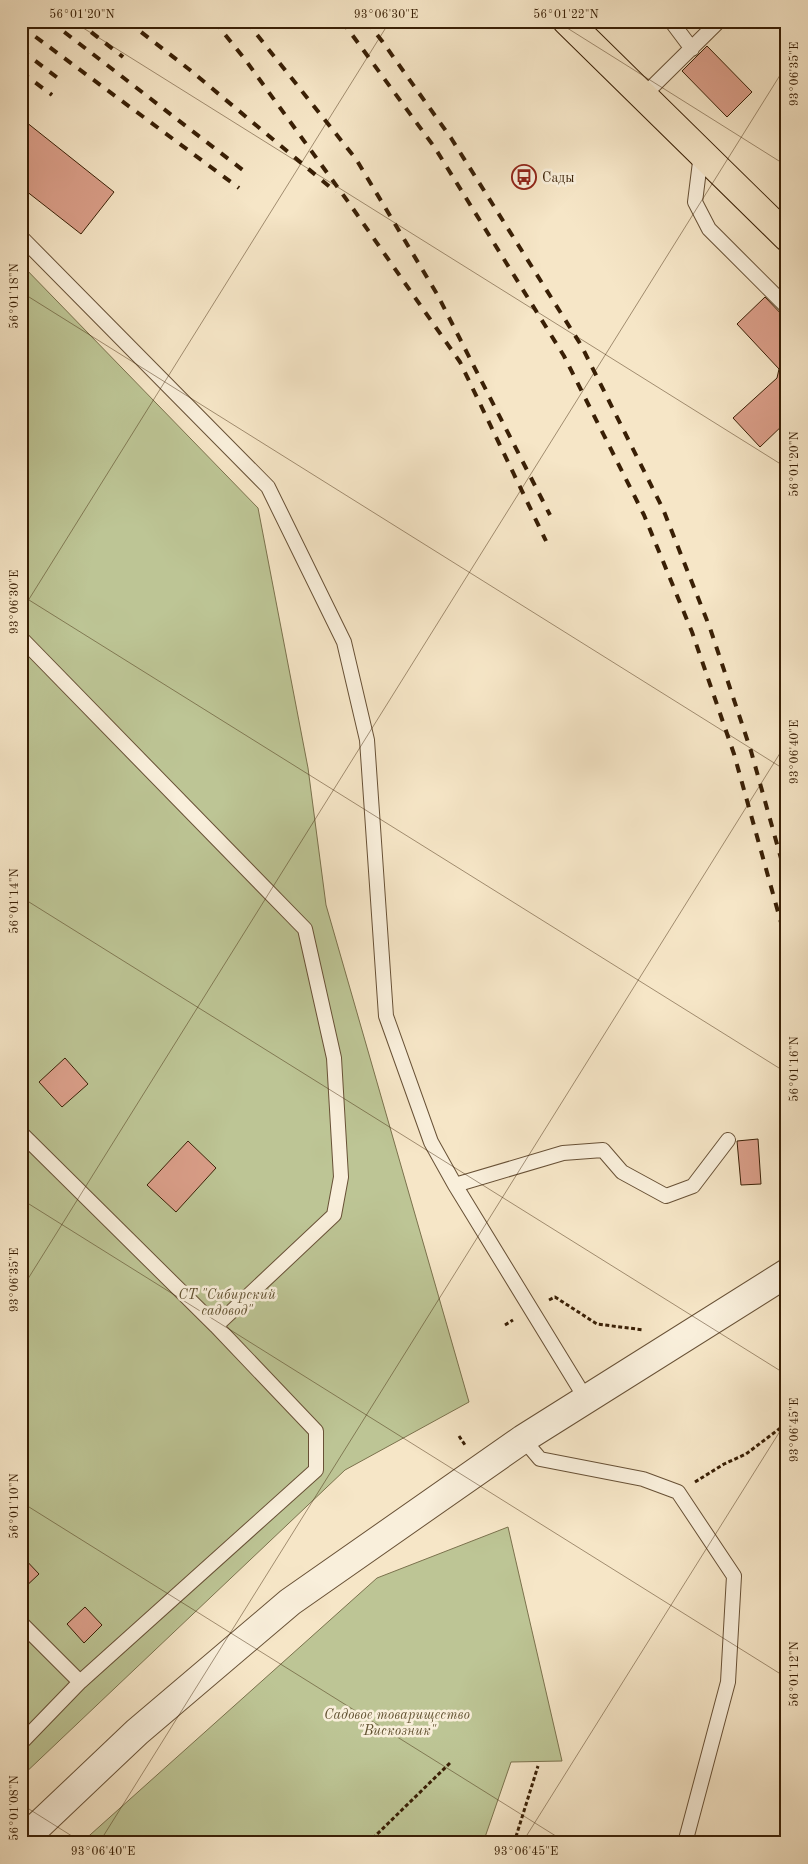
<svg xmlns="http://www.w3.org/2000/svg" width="808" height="1864" font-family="'Old Standard TT',serif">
	<rect width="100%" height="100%" fill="#f6e6c7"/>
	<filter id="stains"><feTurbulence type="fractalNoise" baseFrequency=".004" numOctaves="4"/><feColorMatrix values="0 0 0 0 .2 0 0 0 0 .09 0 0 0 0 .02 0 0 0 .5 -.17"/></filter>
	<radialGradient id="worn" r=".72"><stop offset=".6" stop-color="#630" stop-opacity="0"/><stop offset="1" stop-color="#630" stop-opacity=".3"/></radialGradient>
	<path fill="#bdc595" stroke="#7b724d" d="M21 264 258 508 308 768 326 905 469 1402 345 1470 21 1777Z
		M508 1527 562 1761 511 1762 483 1843H81L377 1578Z"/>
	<path fill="#db9f8a" stroke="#391f05" d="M776 21H787V31Z
		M707 46 752 92 727 117 682 71Z
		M21 118 114 192 81 234 21 187Z
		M765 297 787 320V421L760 447 733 418 777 378 779 369 737 324Z
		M65 1058 88 1084 62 1107 39 1082Z
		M758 1139 761 1184 741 1185 737 1141Z
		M188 1141 216 1168 176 1212 147 1185Z
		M22 1556 39 1574 21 1591V1557Z
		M85 1607 102 1625 84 1643 67 1624Z"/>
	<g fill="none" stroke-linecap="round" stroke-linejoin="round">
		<defs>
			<path id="service" d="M671 21 692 49
				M643 96 719 21
				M701 154 695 202 709 229 787 307
				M21 237 268 487 344 642 367 740 386 1016 431 1142 455 1185 586 1399
				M21 638 305 929 334 1058 341 1177 334 1215 216 1326
				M21 1133 216 1326 316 1431V1470L80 1682 21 1743
				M455 1185 563 1153 603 1150 622 1172 666 1196 693 1186 728 1140
				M523 1439 540 1459 643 1479 678 1492 734 1576 728 1682 685 1843
				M21 1623 80 1682"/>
			<path id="tertiary" d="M21 1842 137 1732 290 1602 523 1439 787 1273"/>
			<path id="trunk" d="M567 21 787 237"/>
		</defs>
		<use href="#service" stroke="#685136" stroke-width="16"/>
		<use href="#tertiary" stroke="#685136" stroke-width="30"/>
		<use href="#trunk" stroke="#391f05" stroke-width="30"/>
		<path stroke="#391f05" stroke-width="3" stroke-dasharray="4 2.5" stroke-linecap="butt" d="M549 1300 555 1297 597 1324 644 1330
			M505 1325 513 1320
			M459 1436 465 1445
			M695 1482 724 1464 746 1454 787 1423
			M368 1843 450 1763
			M514 1843 538 1766"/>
		<use href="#service" stroke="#f9efdb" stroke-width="14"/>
		<use href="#tertiary" stroke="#f9efdb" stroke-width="28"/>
		<use href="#trunk" stroke="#f6e6c7" stroke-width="28"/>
		<path stroke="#391f05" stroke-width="4" stroke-dasharray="9 9" stroke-linecap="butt" d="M50 21 248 174
			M77 21 123 57
			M127 21 190 70 336 192
			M214 21 244 58 349 203 460 362 546 541
			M246 21 356 159 437 294 550 515
			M342 21 435 148 564 356 644 515 692 632 734 754 787 944
			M366 21 382 41 451 138 581 345 663 509 710 628 751 751 787 880
			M21 26 239 188
			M21 50 63 82
			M21 72 52 95"/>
	</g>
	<path fill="none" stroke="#391f05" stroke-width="1" stroke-opacity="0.45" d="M72 21 787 468M556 21 787 166M21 292 787 771M21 595 787 1073M21 612 390 21M21 897 787 1375M21 1199 787 1678M21 1290 787 64M21 1502 567 1843M21 1804 83 1843M99 1843 787 742M522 1843 787 1420"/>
	<defs>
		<symbol id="bus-ring" viewBox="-11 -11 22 22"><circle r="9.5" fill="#f9efdb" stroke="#8f2418" stroke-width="1.5"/><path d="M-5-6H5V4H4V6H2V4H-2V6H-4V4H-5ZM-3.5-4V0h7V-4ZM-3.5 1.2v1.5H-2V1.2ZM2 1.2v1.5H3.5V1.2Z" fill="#8f2418"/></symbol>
	</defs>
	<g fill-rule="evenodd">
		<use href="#bus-ring" x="510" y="163" width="28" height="28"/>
	</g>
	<g text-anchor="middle" stroke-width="5" stroke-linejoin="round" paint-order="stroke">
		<g font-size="14" fill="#391f05" stroke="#f9efdb" text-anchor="start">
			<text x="542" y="182">Сады</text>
		</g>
		<g font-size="14" font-style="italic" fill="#615130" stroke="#f9efdb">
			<text x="227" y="1299">СТ "Сибирский<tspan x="227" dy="16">садовод"</tspan></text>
			<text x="397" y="1719">Садовое товарищество<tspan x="397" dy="16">"Вискозник"</tspan></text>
		</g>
	</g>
	<rect width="808" height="1864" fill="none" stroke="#f6e6c7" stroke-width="55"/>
	<rect x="28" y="28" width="752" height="1808" fill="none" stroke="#391f05" stroke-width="2"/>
	<g font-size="12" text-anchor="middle" fill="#391f05">
		<text x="82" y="18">56°01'20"N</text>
		<text x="386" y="18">93°06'30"E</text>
		<text x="566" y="18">56°01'22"N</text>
		<text transform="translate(794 74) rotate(-90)" y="4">93°06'35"E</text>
		<text transform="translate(14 296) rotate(-90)" y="4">56°01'18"N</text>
		<text transform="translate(794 464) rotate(-90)" y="4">56°01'20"N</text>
		<text transform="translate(14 602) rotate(-90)" y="4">93°06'30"E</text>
		<text transform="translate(794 752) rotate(-90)" y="4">93°06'40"E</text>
		<text transform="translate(14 901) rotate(-90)" y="4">56°01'14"N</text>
		<text transform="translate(794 1069) rotate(-90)" y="4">56°01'16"N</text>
		<text transform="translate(14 1280) rotate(-90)" y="4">93°06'35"E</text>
		<text transform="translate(794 1430) rotate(-90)" y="4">93°06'45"E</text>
		<text transform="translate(14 1506) rotate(-90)" y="4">56°01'10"N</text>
		<text transform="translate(794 1674) rotate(-90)" y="4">56°01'12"N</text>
		<text transform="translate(14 1808) rotate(-90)" y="4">56°01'08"N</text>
		<text x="103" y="1855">93°06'40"E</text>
		<text x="526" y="1855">93°06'45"E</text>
	</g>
	<rect width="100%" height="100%" filter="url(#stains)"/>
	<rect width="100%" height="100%" fill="url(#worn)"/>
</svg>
